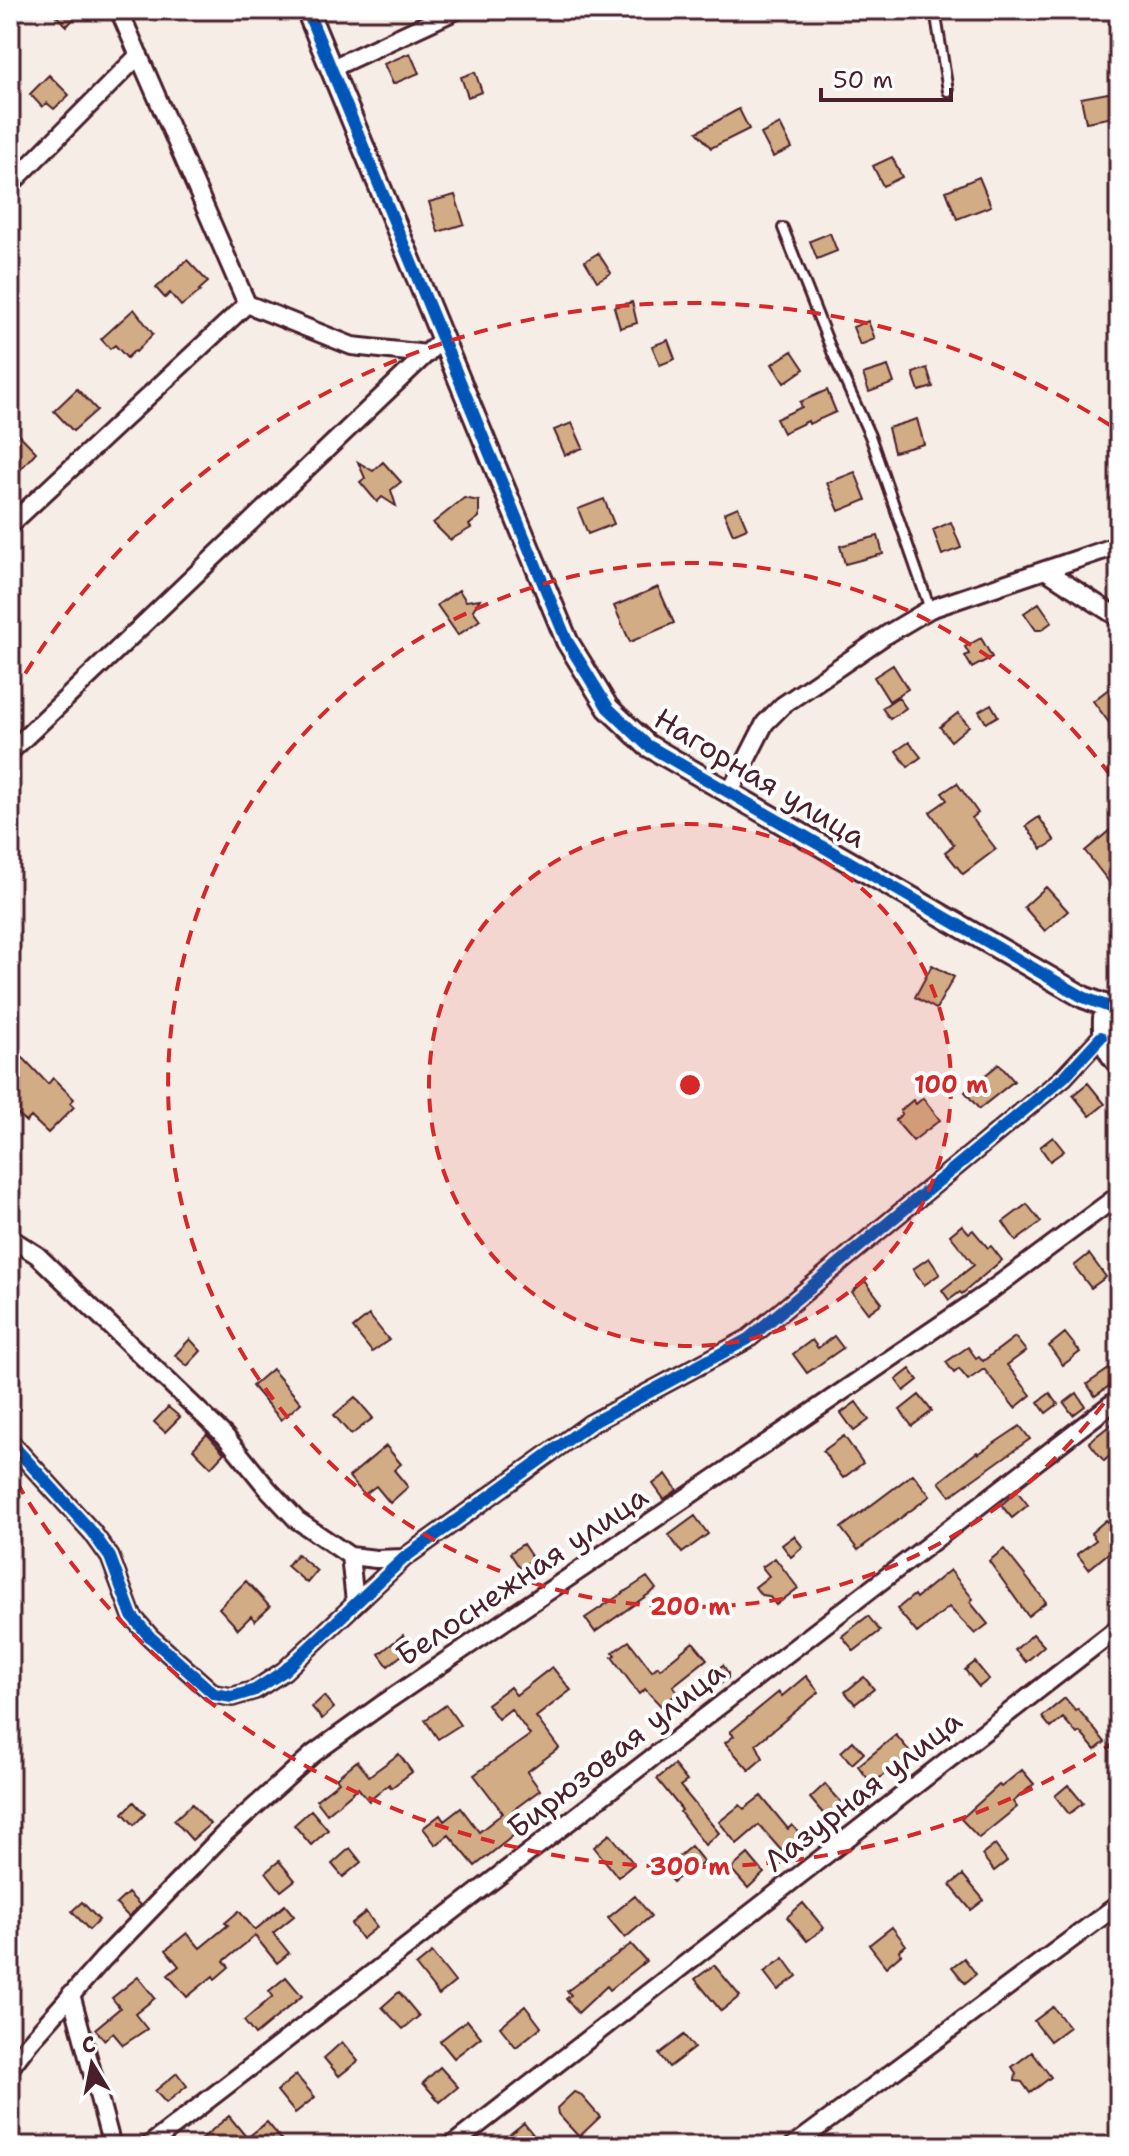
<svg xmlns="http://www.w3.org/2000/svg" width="1129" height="2156" font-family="'Shantell Sans',sans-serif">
	<rect width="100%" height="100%" fill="#f6eee6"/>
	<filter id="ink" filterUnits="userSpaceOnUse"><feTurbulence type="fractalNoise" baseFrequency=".0125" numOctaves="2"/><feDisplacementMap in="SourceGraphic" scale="16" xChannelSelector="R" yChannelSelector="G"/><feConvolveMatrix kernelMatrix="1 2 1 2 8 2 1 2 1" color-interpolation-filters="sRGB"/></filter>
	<g filter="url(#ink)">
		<path fill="#d2ac84" stroke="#4a1f2b" stroke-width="2" d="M50 10H82L67 26Z
			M410 53 419 73 393 84 384 64Z
			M475 72 482 92 468 97 461 77Z
			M49 75 69 95 54 109 47 103 42 107 30 94Z
			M1119 91V116L1086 122 1081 98Z
			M739 109 749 129 711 148 697 132Z
			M780 124 792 148 773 157 761 134Z
			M892 157 902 177 883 186 873 166Z
			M979 177 991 206 957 219 946 191Z
			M455 195 464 224 438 232 429 202Z
			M830 233 837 251 817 259 810 241Z
			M598 253 611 273 597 281 585 261Z
			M187 260 208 282 199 290 201 291 181 306 170 293 165 298 156 288Z
			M632 302 637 323 620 328 614 307Z
			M134 309 153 334 136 352 134 351 127 358 115 345 110 349 101 339Z
			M868 321 875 339 860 345 853 327Z
			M668 340 675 359 660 365 652 346Z
			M792 351 804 369 784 383 772 364Z
			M888 366 894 383 869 392 863 374Z
			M927 368 933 387 919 391 913 373Z
			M77 389 97 410 73 431 54 411Z
			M827 390 836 412 809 424 808 421 783 433 776 419 802 407 800 402Z
			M917 419 924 444 894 452 888 428Z
			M572 423 583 448 565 455 554 430Z
			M10 425 36 452 19 471 17 469 10 475Z
			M358 462 373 471 383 462 401 482 391 490 396 506 382 497 377 502 360 482 365 478Z
			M855 472 866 500 839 511 827 483Z
			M464 498 479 501V517L469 525 471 528 450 540 433 523Z
			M604 499 614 524 588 534 578 509Z
			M738 507 747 528 733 534 724 513Z
			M951 522 961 548 942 555 933 530Z
			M878 536 883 554 845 564 840 546Z
			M658 587 674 623 630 642 614 606Z
			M459 590 466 601 480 599 473 610 480 620 458 635 437 605Z
			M1039 603 1052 622 1041 630H1036L1024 613Z
			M981 638 992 657 972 668 965 656 969 654 965 647Z
			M893 665 908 689 889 701 874 677Z
			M1119 681V736L1093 701Z
			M898 697 906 708 890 719 882 708Z
			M991 704 998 716 986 723 979 711Z
			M958 713 969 726 951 741 940 727Z
			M909 742 921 757 908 767 896 751Z
			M957 783 978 813 972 818 996 849 963 874 945 852 954 845 930 812 947 800 942 793Z
			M1039 817 1055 841 1042 849 1026 826Z
			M1110 830 1119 842V875L1109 882 1085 851Z
			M1046 887 1068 911 1045 931 1024 907Z
			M932 965 954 977 936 1009 915 997Z
			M10 1044 48 1084 53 1078 74 1099 70 1103 74 1107 48 1133 31 1117 26 1122 10 1107Z
			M999 1064 1014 1081 979 1109 965 1092Z
			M1088 1083 1105 1104 1090 1116 1073 1095Z
			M923 1098 940 1120 913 1141 895 1120 902 1114 900 1111 913 1100 916 1104Z
			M1053 1137 1064 1151 1050 1161 1040 1147Z
			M1027 1204 1041 1222 1016 1241 1003 1222Z
			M962 1225 969 1233 973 1230 988 1248 991 1246 1002 1260 962 1294 960 1292 949 1300 942 1290 974 1265 950 1235Z
			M1089 1254 1106 1277 1091 1288 1074 1266Z
			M929 1258 940 1274 924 1285 913 1269Z
			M865 1281 882 1303 868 1313 852 1292Z
			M369 1315 389 1340 372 1352 353 1328Z
			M1065 1333 1080 1352 1063 1365 1049 1346Z
			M834 1336 843 1348 807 1373 793 1354 812 1340 818 1348Z
			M1015 1337 1026 1351 1007 1365 1031 1395 1015 1408 984 1369 968 1380 959 1369 954 1373 946 1362 968 1347 976 1358 979 1356 983 1361Z
			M190 1339 201 1351 187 1366 175 1355Z
			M1119 1362V1379L1095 1396 1087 1384Z
			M272 1369 301 1403 281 1420 252 1386Z
			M910 1369 918 1380 904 1391 896 1380Z
			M1050 1393 1058 1404 1046 1413 1038 1402Z
			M1077 1393 1085 1406 1073 1415 1064 1403Z
			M919 1395 932 1411 912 1426 900 1410Z
			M355 1397 373 1418 351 1435 334 1415Z
			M856 1402 869 1420 854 1431 841 1413Z
			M168 1407 180 1417 165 1432 154 1422Z
			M1119 1418V1448L1104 1461 1089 1442Z
			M1020 1426 1030 1439 950 1496 939 1482 977 1452 978 1454Z
			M207 1434 224 1453 211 1467 193 1449Z
			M844 1436 863 1463 843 1478 823 1451Z
			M386 1446 401 1464 394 1470 408 1487 390 1503 376 1486 364 1495 349 1477Z
			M666 1474 677 1490 664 1499 653 1484Z
			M913 1474 930 1496 858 1550 841 1528Z
			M1017 1491 1028 1505 1012 1518 1001 1505Z
			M695 1516 708 1534 682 1553 669 1535Z
			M1106 1520 1119 1536V1561L1111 1551 1089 1569 1077 1554 1096 1540 1091 1533Z
			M794 1536 803 1547 791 1557 782 1545Z
			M523 1544 533 1559 520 1568 510 1553Z
			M1004 1549 1046 1602 1028 1616 989 1561Z
			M297 1554 317 1571 307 1583 287 1566Z
			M775 1558 798 1588 776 1605 769 1596 761 1595 755 1587 769 1576 762 1567Z
			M950 1570 973 1599 970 1602 988 1624 975 1634 949 1607 917 1633 897 1609 914 1595 916 1598Z
			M647 1577 656 1589 595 1632 585 1618Z
			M246 1581 270 1607 255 1621 251 1616 238 1629 219 1608Z
			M868 1616 880 1631 854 1651 842 1636Z
			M1033 1634 1044 1646 1026 1662 1015 1650Z
			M403 1635 412 1647 388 1666 379 1654Z
			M629 1641 652 1671 658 1666 660 1669 693 1642 707 1659 673 1686 678 1693 661 1706 645 1689 639 1694 612 1657 615 1655 613 1652Z
			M975 1662 989 1679 979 1687 965 1670Z
			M723 1665 728 1673V1678L719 1685 711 1674Z
			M552 1667 571 1690 536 1717 559 1748 527 1772 540 1790 513 1810 523 1828 475 1866 449 1835 436 1845 423 1828 440 1815 444 1821 461 1808 479 1832 503 1813 474 1775 530 1735 511 1709 498 1719 487 1704 510 1687 516 1695Z
			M806 1676 819 1692 756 1744 763 1758 749 1770 725 1743 734 1736 730 1732 779 1692 782 1696Z
			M864 1677 874 1689 855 1704 845 1692Z
			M324 1696 334 1708 322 1719 312 1707Z
			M1065 1698 1076 1711 1078 1709 1105 1742 1095 1750 1080 1732 1077 1734 1063 1718 1051 1728 1042 1717Z
			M446 1705 460 1725 438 1739 425 1720Z
			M896 1735 911 1753 872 1784 858 1766Z
			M853 1741 864 1753 852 1764 841 1752Z
			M399 1754 412 1772 391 1788 389 1784 369 1801 358 1788 327 1814 316 1800 339 1782 336 1778 357 1761 369 1776Z
			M674 1765 687 1781 680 1786 719 1833 705 1845 680 1812 682 1810 657 1779Z
			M1022 1770 1034 1784 1013 1802 1017 1807 979 1838 961 1819 999 1785 1001 1787Z
			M825 1784 843 1804 827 1818 810 1798Z
			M1068 1785 1083 1803 1069 1814 1055 1796Z
			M761 1796 788 1829 792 1825 806 1841 787 1857 759 1825 737 1844 719 1822 740 1805 744 1809Z
			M134 1802 145 1814 134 1825 123 1813Z
			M192 1804 210 1824 192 1840 174 1820Z
			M311 1810 328 1830 311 1845 294 1825Z
			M610 1834 634 1864 618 1877 594 1847Z
			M995 1845 1007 1861 994 1871 982 1855Z
			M691 1846 704 1862 693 1871 691 1868 673 1882 663 1870Z
			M350 1848 361 1862 343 1877 332 1864Z
			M748 1854 764 1873 748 1888 731 1869Z
			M279 1861 295 1880 281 1891 266 1872Z
			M963 1875 984 1900 971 1910 950 1885Z
			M128 1893 140 1905 129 1917 116 1904Z
			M635 1896 651 1916 625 1938 608 1918Z
			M82 1902 99 1920 89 1930 72 1911Z
			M803 1903 824 1928 807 1941 787 1917Z
			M285 1905 294 1916 273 1933 289 1953 277 1963 255 1936 224 1961 229 1967 215 1979 213 1976 187 1997 168 1975 179 1966 166 1950 187 1933 200 1948 228 1925 225 1923 239 1911 255 1930Z
			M366 1912 377 1927 362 1939 351 1924Z
			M892 1927 906 1945 899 1951 901 1954 886 1967 869 1945Z
			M631 1944 646 1961 610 1990 607 1986 578 2013 566 1999 571 1995 567 1991Z
			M432 1953 455 1982 439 1995 416 1966Z
			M784 1958 797 1976 778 1990 764 1972Z
			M964 1958 976 1974 965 1983 952 1967Z
			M714 1965 740 1996 721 2011 695 1979Z
			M138 1977 155 1998 135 2014 147 2029 123 2045 113 2033 104 2040 95 2029 120 2008 112 1998Z
			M286 1977 302 1996 255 2035 244 2021 273 1996 269 1991Z
			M399 1992 419 2016 403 2029 382 2007Z
			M525 2006 541 2027 516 2047 500 2027Z
			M1053 2007 1069 2027 1050 2041 1034 2021Z
			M467 2020 481 2037 454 2058 440 2041Z
			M684 2035 694 2048 669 2067 659 2054Z
			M342 2042 358 2061 339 2076 324 2058Z
			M1032 2052 1051 2077 1030 2093 1022 2082 1015 2081 1016 2073 1012 2067Z
			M440 2067 458 2087 440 2102 423 2083Z
			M177 2073 187 2086 166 2103 155 2091Z
			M296 2075 315 2097 295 2113 277 2091Z
			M574 2092 580 2094 600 2117 579 2137 558 2114 557 2108Z
			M229 2116 247 2138 267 2122 287 2146H193Z
			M524 2123 542 2146H495Z"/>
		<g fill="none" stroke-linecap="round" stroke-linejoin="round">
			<defs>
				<path id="service" d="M935 10 948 91
					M783 228 833 354 870 436 930 609"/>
				<path id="minor" d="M119 10 247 304 352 346 427 354
					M332 68 457 10
					M10 185 139 55
					M10 525 247 304
					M1045 570 1119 618
					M10 752 443 338
					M729 794 765 723 783 705 886 635 930 609 1119 545
					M1112 1008 1102 1018C1101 1039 1104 1052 1119 1067
					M10 1238 37 1255 225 1436 268 1489 297 1520 350 1556 355 1602
					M10 1442 92 1532 110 1557 132 1616 150 1637 214 1694 232 1697 255 1690 284 1671 404 1558 590 1424 748 1339 1064 1077 1101 1037
					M350 1556 376 1559 404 1558
					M71 1994 112 2146
					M10 2068 29 2043 103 1959 223 1835 313 1754 384 1703 990 1291 1119 1195
					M148 2146 1119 1398
					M451 2146 1119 1627
					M793 2146 1119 1904"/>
				<path id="tertiary" d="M307 10 567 641 608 708 647 745 1083 997 1112 1008 1119 1005"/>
			</defs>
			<use href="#service" stroke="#4a1f2b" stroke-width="14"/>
			<use href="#minor" stroke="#4a1f2b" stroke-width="22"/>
			<use href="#tertiary" stroke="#4a1f2b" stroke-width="26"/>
			<use href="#service" stroke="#fff" stroke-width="8"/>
			<use href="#minor" stroke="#fff" stroke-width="16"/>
			<use href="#tertiary" stroke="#fff" stroke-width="20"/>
			<defs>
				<path id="cycleway" d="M307 10 567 641 608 708 647 745 1083 997 1112 1008 1119 1005
					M10 1442 92 1532 110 1557 132 1616 150 1637 214 1694 232 1697 255 1690 284 1671 404 1558 590 1424 748 1339 1064 1077 1101 1037"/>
			</defs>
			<use href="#cycleway" stroke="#fff" stroke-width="17"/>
			<use href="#cycleway" stroke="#0057b8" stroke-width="12"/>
		</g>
	</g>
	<circle cx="690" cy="1085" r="261" fill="#d62828" fill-opacity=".12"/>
	<g fill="none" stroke="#d62828" stroke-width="4" stroke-dasharray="14 10">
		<circle cx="690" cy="1085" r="261"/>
		<path d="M1118 1384A522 522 0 1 1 1118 786"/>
		<path d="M1116 1741A782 782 0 0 1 13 1476M13 694A782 782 0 0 1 1116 429"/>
	</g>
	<g text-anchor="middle" stroke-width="8" stroke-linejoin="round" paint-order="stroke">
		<g font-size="30" fill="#4a1f2b" stroke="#fff">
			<text transform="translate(760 778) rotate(31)" y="10">Нагорная улица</text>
			<text transform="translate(522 1576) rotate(-34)" y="10">Белоснежная улица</text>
			<text transform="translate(616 1750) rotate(-38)" y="10">Бирюзовая улица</text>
			<text transform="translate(863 1791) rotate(-38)" y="10">Лазурная улица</text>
		</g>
	</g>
	<circle cx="690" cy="1085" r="12" fill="#d62828" stroke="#fff" stroke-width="4"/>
	<g font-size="24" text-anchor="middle" font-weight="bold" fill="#d62828" stroke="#fff" stroke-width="8" stroke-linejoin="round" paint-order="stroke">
		<text x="951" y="1093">100 m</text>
		<text x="690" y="1615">200 m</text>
		<text x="690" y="1875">300 m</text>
	</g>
	<rect width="1129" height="2156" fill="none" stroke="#fff" stroke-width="40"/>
	<rect x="20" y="20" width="1089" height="2116" fill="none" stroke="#4a1f2b" stroke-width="3" filter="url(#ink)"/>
	<g transform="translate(92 2064) rotate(350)" stroke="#ffffff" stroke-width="6" paint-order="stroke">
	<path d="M0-6L14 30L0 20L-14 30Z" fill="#4a1f2b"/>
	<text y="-12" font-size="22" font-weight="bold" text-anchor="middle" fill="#4a1f2b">С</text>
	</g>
	<path d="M821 88v12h130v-12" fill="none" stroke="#4a1f2b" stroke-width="4"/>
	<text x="833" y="88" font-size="24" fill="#4a1f2b" stroke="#ffffff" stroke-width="6" paint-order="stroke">50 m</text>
</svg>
